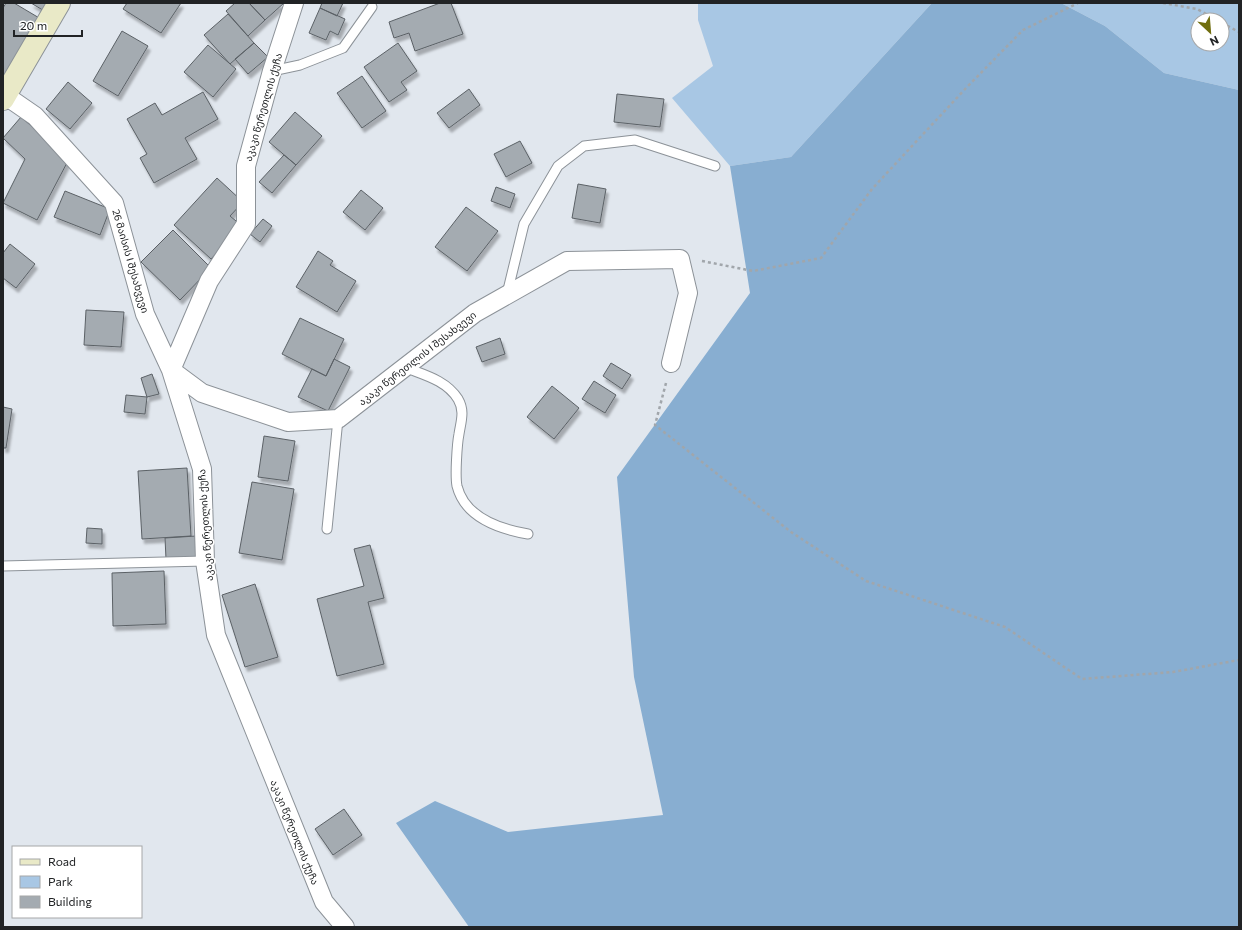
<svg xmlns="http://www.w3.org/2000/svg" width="1242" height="930" font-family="Commissioner,'Noto Sans Georgian',sans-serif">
	<defs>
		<filter id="shadow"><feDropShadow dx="2.5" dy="4.5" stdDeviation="1" flood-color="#0004"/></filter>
	</defs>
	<rect width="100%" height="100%" fill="#e1e7ee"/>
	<path fill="#a8c7e4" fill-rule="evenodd" d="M698 3H932L791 157 730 166 672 98 713 66 698 20Z
		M1061 3H1239V90L1164 73 1105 26ZM1198 20H1222V44H1198Z"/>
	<path fill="#88aed1" d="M932 3H1061L1105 26 1164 73 1239 90V927H469L396 823 435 801 508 832 663 815 634 677 617 477 750 293 730 166 791 157Z"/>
	<path fill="#a4abb1" stroke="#5b6166" filter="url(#shadow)" d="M6 3H14L46 22 3 89V8Z
		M31 3H52L46 12Z
		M127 3H181L161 33 123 9Z
		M235 3H249L265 20 248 36 226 11Z
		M249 3H284L265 20Z
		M322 3H343L337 16 320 8Z
		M440 3H451L463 34 415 51 409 33 394 38 389 22Z
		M320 8 345 19 338 35 330 31 326 40 309 33Z
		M228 14 254 43 230 64 204 35Z
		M122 31 148 46 118 96 93 81Z
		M254 43 268 57 248 74 235 59Z
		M398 43 417 71 401 82 407 90 389 102 364 67Z
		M208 45 236 69 213 97 184 72Z
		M362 76 386 111 362 128 337 93Z
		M68 82 92 103 70 129 46 109Z
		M469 89 480 105 449 128 437 113Z
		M203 92 218 119 185 138 197 159 154 183 140 158 147 154 127 119 155 103 162 115Z
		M617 94 664 99 660 127 614 122Z
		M295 112 322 136 296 165 269 142Z
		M21 117 69 159 37 220 3 203 25 159 3 138Z
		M520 141 532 163 506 177 494 154Z
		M284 155 296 165 272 193 259 182Z
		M217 178 243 202 230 216 242 226 211 259 174 225Z
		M578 184 606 189 600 223 572 218Z
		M496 187 515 194 510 208 491 201Z
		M361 190 383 208 365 230 343 212Z
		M65 191 110 209 100 235 54 217Z
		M466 207 498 231 467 271 435 247Z
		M263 219 272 226 260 242 250 234Z
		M173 230 211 268 180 300 141 262Z
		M10 244 35 264 16 288 3 278V253Z
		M318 251 333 261 330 265 356 281 337 312 296 287Z
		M86 310 124 312 121 347 84 345Z
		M300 318 344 339 326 376 282 354Z
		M500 338 505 354 482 362 476 347Z
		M334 359 350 367 328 411 298 397 312 369 326 376Z
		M611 363 631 375 622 389 603 376Z
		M152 374 159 394 147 397 141 378Z
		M594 381 616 395 605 413 582 399Z
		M552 386 579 408 554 439 527 417Z
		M126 395 147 397 145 414 124 412Z
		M3 407 12 409 6 448H3Z
		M264 436 295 441 288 481 258 477Z
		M187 468 191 536 142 539 138 471Z
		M252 482 294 489 282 560 239 553Z
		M87 528 102 529V544L86 543Z
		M196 536 198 557 166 559 165 538Z
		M370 545 384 598 368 602 384 664 337 676 317 599 364 586 354 549Z
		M164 571 166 624 113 626 112 573Z
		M255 584 278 657 245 667 222 595Z
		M344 809 362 835 333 855 315 829Z"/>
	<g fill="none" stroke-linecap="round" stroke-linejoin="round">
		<defs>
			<path id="service" d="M272 71 300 65 343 48 372 7
				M507 294 524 224 558 166 584 146 635 140 715 166
				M404 367C424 375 446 380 458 399 465 411 461 421 459 434 457 444 455 476 457 486 465 518 499 529 528 534
				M327 529 338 419
				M3 566 205 561"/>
			<path id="minor" d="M294 3 272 71 246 166V224L209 281 171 370 202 469 205 561 216 635 324 902 345 927
				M6 96 35 116 114 203 145 314 171 370 202 393 288 422 338 419 475 313 567 261 680 259 688 293 671 363"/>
			<path id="secondary" d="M3 99 59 3"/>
		</defs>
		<use href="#service" stroke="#8c9298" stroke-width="11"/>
		<use href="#minor" stroke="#8c9298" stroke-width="20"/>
		<use href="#secondary" stroke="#8c9298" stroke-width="24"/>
		<path stroke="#a1a6ab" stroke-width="2.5" stroke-dasharray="3 3" stroke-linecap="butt" d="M1163 3 1197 9 1217 20
			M1222 23 1239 32
			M702 261 753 271 821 258 872 189 967 87 1023 30 1078 3
			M666 383 655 425 791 532 866 581 1005 627 1082 679 1173 672 1239 660"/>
		<use href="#service" stroke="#fff" stroke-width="9"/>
		<use href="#minor" stroke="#fff" stroke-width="18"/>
		<use href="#secondary" stroke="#e9e9c7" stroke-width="22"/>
	</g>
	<g text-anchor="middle" stroke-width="3.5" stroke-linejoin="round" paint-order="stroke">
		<g font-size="10" fill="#212325" stroke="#fff">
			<text transform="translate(263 107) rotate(-74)" y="4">აკაკი წერეთლის ქუჩა</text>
			<text transform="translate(131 261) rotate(74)" y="4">26 მაისის I შესახვევი</text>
			<text transform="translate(417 358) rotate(-38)" y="4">აკაკი წერეთლის I შესახვევი</text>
			<text transform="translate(205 525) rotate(-94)" y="4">აკაკი წერეთლის ქუჩა</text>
			<text transform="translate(295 832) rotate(68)" y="4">აკაკი წერეთლის ქუჩა</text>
		</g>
	</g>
	<rect width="1242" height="930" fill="none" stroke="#212325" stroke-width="8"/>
	<rect x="12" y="846" width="130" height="72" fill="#ffffff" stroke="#a6a7a8"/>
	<rect x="20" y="859" width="20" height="6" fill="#e9e9c7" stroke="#a6a7a8"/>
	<text x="48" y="866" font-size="12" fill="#212325">Road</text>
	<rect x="20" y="876" width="20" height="12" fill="#a8c7e4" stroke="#a6a7a8"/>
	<text x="48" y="886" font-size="12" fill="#212325">Park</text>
	<rect x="20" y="896" width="20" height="12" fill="#a4abb1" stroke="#a6a7a8"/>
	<text x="48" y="906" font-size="12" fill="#212325">Building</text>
	<g transform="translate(1210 32) rotate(154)"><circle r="19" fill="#ffffff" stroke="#a6a7a8"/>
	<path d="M0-3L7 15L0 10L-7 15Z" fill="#706e0f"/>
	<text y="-6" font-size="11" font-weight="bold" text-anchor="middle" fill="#212325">N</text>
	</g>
	<path d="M14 30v6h68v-6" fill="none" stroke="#212325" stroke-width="2"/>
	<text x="20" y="30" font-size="12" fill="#212325" stroke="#ffffff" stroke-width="3" paint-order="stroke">20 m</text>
</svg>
